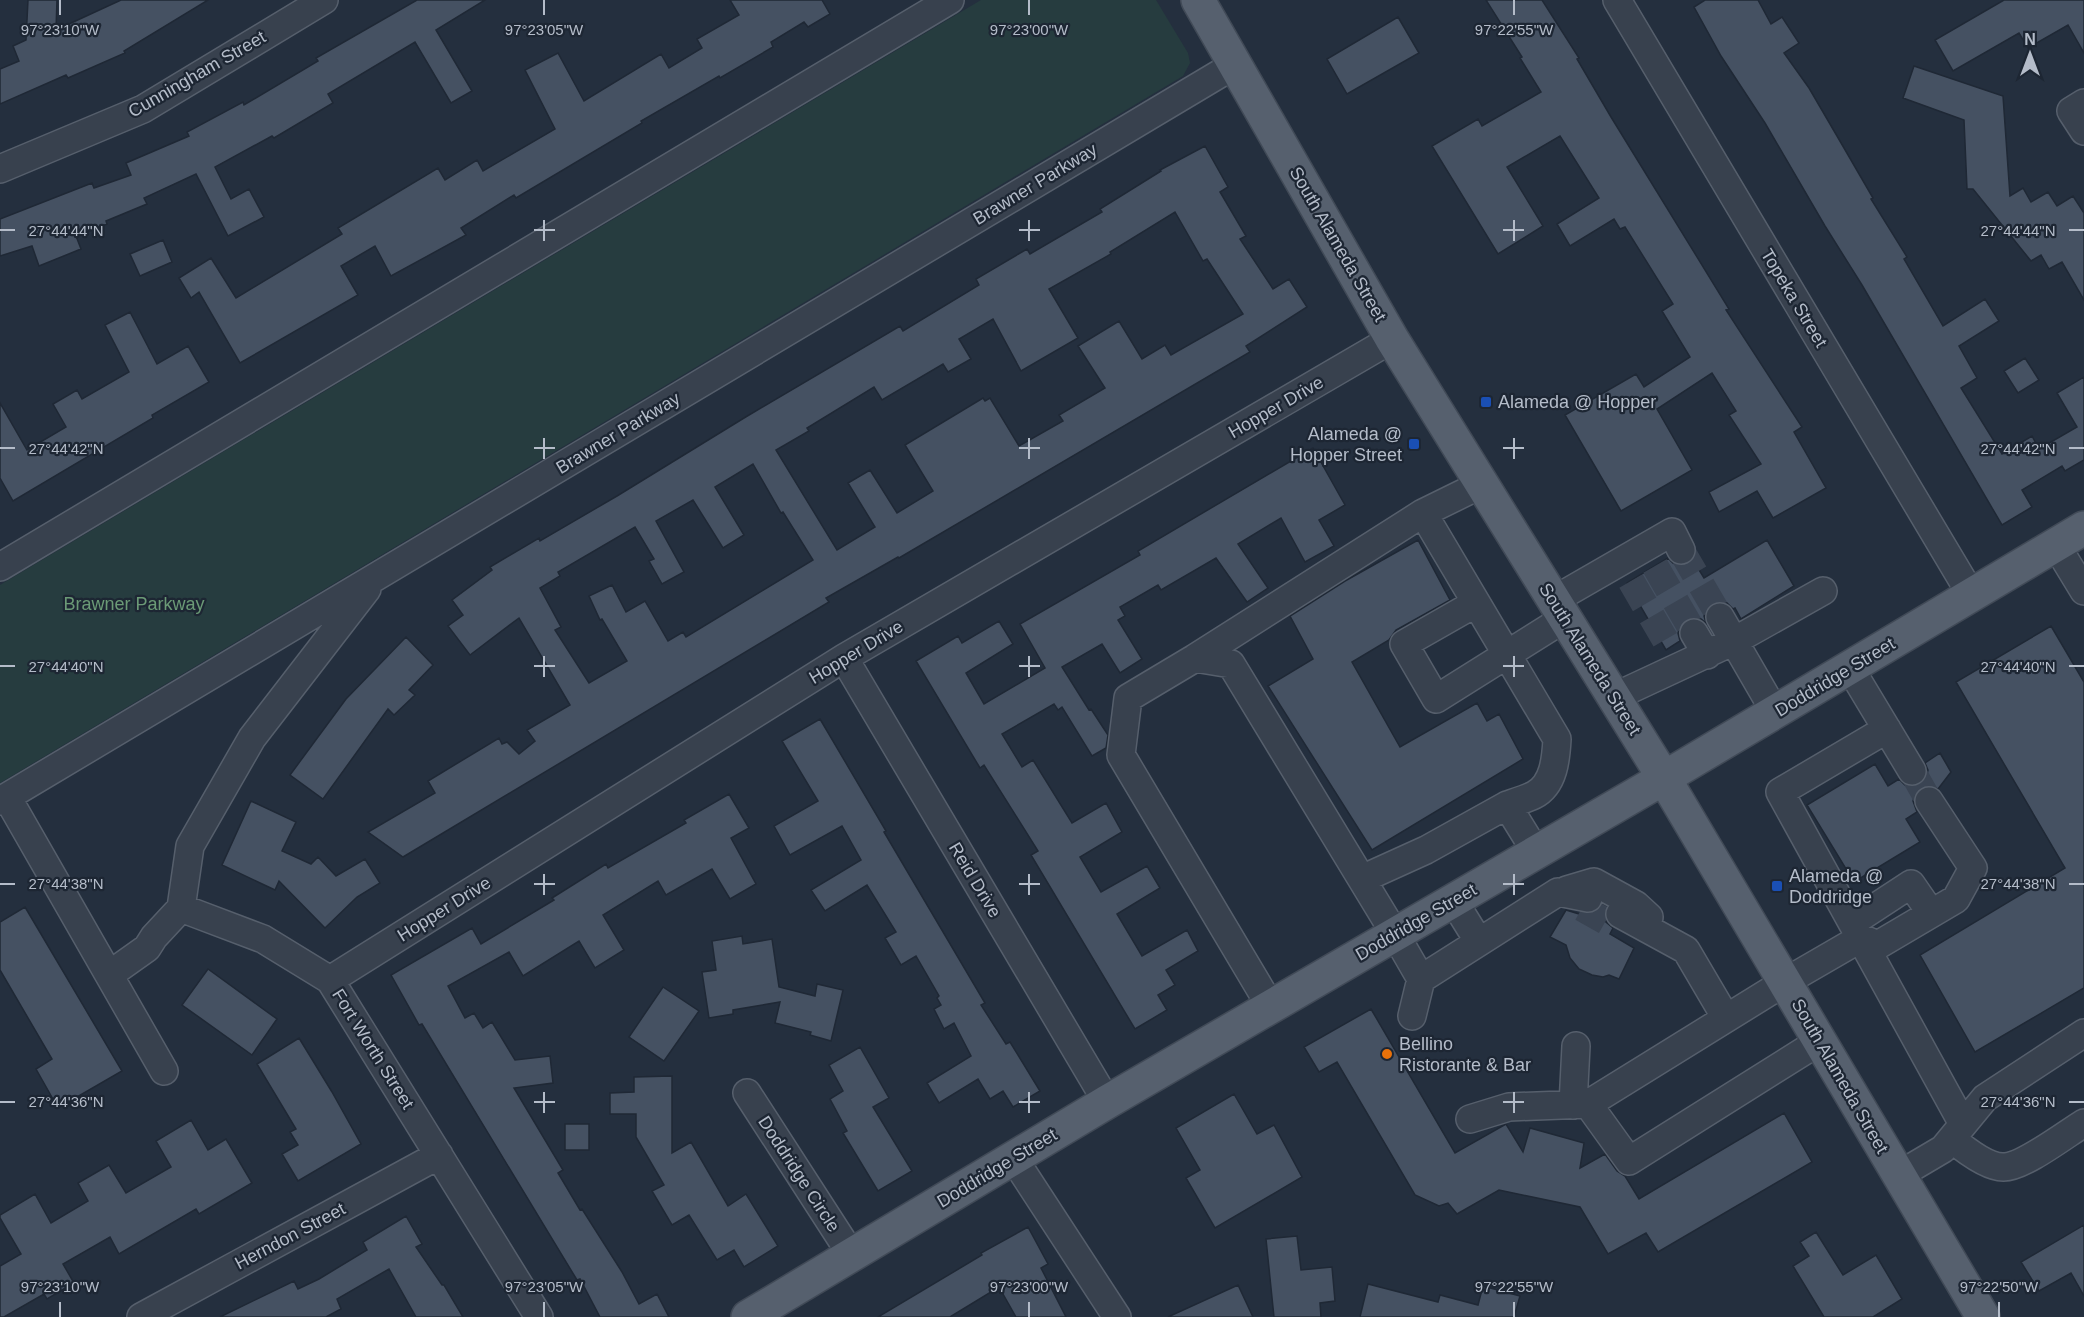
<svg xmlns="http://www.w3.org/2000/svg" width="2084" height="1317" font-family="Helvetica,sans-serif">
	<rect width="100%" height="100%" fill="#242f3e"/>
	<path fill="#263c3f" d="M981 0H1156L1188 53 1190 63 1183 76 0 783V585Z"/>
	<path fill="#455162" stroke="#1f2835" stroke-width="1.5" fill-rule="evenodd" d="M28 0H57L56 30 121 0H208L124 51 125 53 68 78 66 75 0 104V69L19 61 13 46 26 40Z
		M417 0H485L436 30 472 91 451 103 415 42 328 94 333 103 274 138 272 136 215 167 231 199 249 189 264 217 228 236 196 174 144 198 147 204 106 221 107 224 76 236 81 249 39 266 32 246 0 256V219L92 183 94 188 131 175 126 163 189 136 187 132 243 102 244 105 318 61 316 58Z
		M730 0H822L830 14 808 27 804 22 771 42 773 47 720 78 719 76 641 121 642 123 516 198 514 195 461 228 466 235 391 276 375 246 341 266 358 295 240 363 199 292 191 298 179 278 211 258 236 298 342 234 338 228 438 168 445 180 477 160 483 171 555 129 525 70 558 53 584 101 661 54 669 68 702 48 697 39 739 15Z
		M1486 0H1542L1579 58 1577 59 1611 117 1729 309 1726 310 1802 427 1794 432 1826 488 1773 518 1757 491 1719 512 1709 492 1761 464 1729 415 1736 411 1712 373 1657 409 1692 470 1621 511 1565 415 1636 374 1644 387 1690 357 1662 311 1673 304 1625 227 1620 229 1614 219 1570 246 1557 224 1599 198 1560 136 1507 167 1543 226 1498 254 1432 146 1478 119 1482 126 1541 92 1520 58 1522 57Z
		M1705 0H1758L1771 24 1782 17 1799 43 1784 53 1809 88 1844 148 1873 198 1871 199 1907 257 1904 259 1943 326 1985 299 1999 321 1959 346 1977 378 1961 388 2002 454 2032 436 2039 449 2077 427 2057 393 2084 377V460L2065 471 2062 466 2022 490 2032 507 2002 525 1862 285 1825 226 1765 123 1721 56 1694 7Z
		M2004 0H2084V53L2068 25 2028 48 2019 33 1953 71 1935 40Z
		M1398 17 1419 53 1347 94 1327 59Z
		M1914 66 2003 96 2010 196 2023 188 2031 202 2048 192 2057 206 2073 196 2084 213V300L2062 262 2049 269 2041 255 2031 261 1973 189H1967L1964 120 1903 98Z
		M1205 146 1228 187 1220 192 1246 236 1240 239 1273 289 1289 279 1307 307 1246 346 1250 352 899 558 898 557 826 598 829 602 403 857 368 832 435 793 428 781 499 738 502 744 507 742 519 754 535 741 527 730 570 705 519 618 470 655 448 626 463 615 452 600 492 570 490 567 539 538 540 541 617 496 744 418 900 326 903 331 979 285 976 279 1027 249 1030 254 1102 212 1100 209 1161 171 1160 170ZM1175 212 1203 261 1207 259 1243 314 1171 355 1165 345 1142 359 1119 321 1078 346 1105 388 1059 415 1063 421 1019 446 990 398 985 401 983 398 905 445 933 491 897 513 870 470 848 483 875 527 837 550 776 450 809 431 807 428 874 387 882 400 943 364 948 372 971 359 959 339 993 319 1021 371 1078 338 1049 289 1111 254 1110 252ZM753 464 781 513 783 512 813 560 686 637 683 632 668 641 645 601 626 612 612 585 589 596 600 620 602 619 627 661 589 683 555 630 561 627 540 588 560 576 558 572 635 527 654 559 649 561 662 584 684 572 656 521 693 500 723 548 744 535 715 487Z
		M163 240 172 262 140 276 130 254Z
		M130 312 157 364 188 346 209 382 152 415 153 418 13 501 0 478V403L27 450 66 427 53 404 77 390 82 399 129 372 105 325Z
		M2025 358 2039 380 2018 393 2004 371Z
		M1313 448 1345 505 1319 520 1334 546 1305 562 1281 518 1238 544 1268 588 1247 602 1216 558 1161 590 1158 585 1120 607 1125 616 1118 620 1142 659 1120 673 1102 644 1062 667 1089 710 1091 709 1108 735 1106 748 1092 756 1062 707 1058 710 1054 704 1002 734 1022 767 1033 760 1072 823 1106 803 1122 832 1080 857 1101 892 1147 866 1160 888 1117 914 1142 956 1187 930 1198 951 1166 970 1175 985 1158 995 1167 1010 1135 1029 1031 855 1038 851 984 765 980 768 916 661 958 636 962 643 999 621 1013 644 966 673 984 704 1045 668 1020 624 1140 555 1138 551Z
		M1418 540 1450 600 1396 630 1389 640 1352 662 1400 747 1477 703 1487 721 1499 714 1523 759 1372 850 1268 686 1313 659 1290 616 1345 581Z
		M1767 540 1794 586 1741 619 1735 608 1733 609 1727 603 1719 601 1713 603 1706 610 1704 616 1706 623 1701 619 1694 617 1686 620 1681 625 1678 633 1680 641 1666 650 1627 583 1668 558 1673 563 1681 566 1687 564 1693 560 1704 578Z
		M2051 626 2084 682V988L1975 1052 1920 955 2065 868 1956 682Z
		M406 637 433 665 409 690 415 695 394 715 388 709 323 799 290 775 346 699Z
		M820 719 886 831 884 832 985 1003 981 1005 1006 1044 1010 1042 1040 1091 1013 1107 1003 1091 990 1099 978 1079 939 1103 927 1083 971 1056 954 1023 944 1029 934 1009 941 1005 937 998 939 996 916 956 901 965 885 938 896 932 867 885 825 911 811 890 861 860 842 826 790 855 774 826 818 801 782 741Z
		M1940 753 1951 772 1938 789 1929 785 1920 788 1915 794 1913 801 1917 812 1906 819 1920 842 1854 882 1807 805 1875 764 1888 786 1899 779 1905 785 1913 787 1920 785 1926 778 1928 770 1925 763Z
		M729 794 749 828 731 838 756 884 730 899 712 869 666 895 658 881 603 915 624 950 595 968 579 941 523 976 509 952 448 986 465 1018 474 1013 483 1028 492 1022 515 1060 550 1056 553 1083 514 1088 563 1170 558 1173 580 1210 582 1209 622 1272 639 1304 657 1294 669 1317H600L580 1279 577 1280 422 1024 419 1025 391 975 472 928 481 944 554 900 552 898 606 864 608 868 686 823 684 820Z
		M251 801 296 822 282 851 311 864 318 857 336 876 365 859 380 883 357 897 325 928 279 881 275 890 222 865Z
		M1602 904 1606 907 1604 914 1606 922 1613 928 1610 934 1634 948 1619 979 1609 975 1603 977 1592 975 1579 969 1570 958 1566 945 1550 937 1566 910 1579 914 1592 913 1599 909Z
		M25 907 122 1071 58 1108 36 1069 52 1059 0 970V922Z
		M742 936 743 944 772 939 779 987 815 996 817 984 843 990 831 1041 810 1035 811 1032 775 1023 780 1002 733 1010V1014L709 1018 702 972 716 970 712 941Z
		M208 969 277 1019 252 1055 182 1005Z
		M663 987 699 1011 664 1061 629 1037Z
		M1371 1009 1455 1153 1506 1124 1523 1152 1530 1128 1584 1143 1580 1168 1605 1154 1617 1171 1625 1176 1639 1199 1784 1113 1812 1162 1658 1252 1646 1233 1608 1254 1580 1207 1499 1190 1457 1214 1448 1203 1439 1206 1415 1195 1337 1062 1319 1072 1304 1047Z
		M299 1038 332 1092 361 1144 298 1181 282 1154 298 1145 290 1132 296 1129 257 1064Z
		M860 1047 889 1098 873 1107 912 1171 878 1191 843 1133 847 1131 830 1099 843 1091 829 1065Z
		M672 1076V1153L691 1142 728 1206 746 1194 778 1246 744 1267 734 1250 717 1260 689 1215 672 1225 652 1191 664 1185 636 1137V1114H610V1093L634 1092V1077Z
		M1234 1094 1257 1134 1274 1125 1302 1177 1215 1228 1186 1178 1200 1170 1176 1128Z
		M191 1120 208 1150 226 1139 252 1183 199 1214 196 1209 119 1254 110 1237 63 1264 74 1283 47 1299 44 1294 4 1317H0V1266L21 1254 0 1218V1215L35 1194 51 1223 88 1201 78 1183 109 1165 126 1193 171 1167 156 1141Z
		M565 1124H589V1150H565Z
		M406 1216 422 1244 416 1247 442 1285H444L463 1317H416L389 1269 337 1299 341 1309 326 1317H220L294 1281 298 1289 319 1279 367 1250 363 1242Z
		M2084 1225V1296L2071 1273 2039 1291 2021 1262Z
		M1028 1227 1048 1264 1041 1268 1066 1317H1016L999 1287 950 1317H878L982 1255 981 1253Z
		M1816 1232 1843 1275 1876 1255 1902 1299 1873 1317H1824L1793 1266 1809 1256 1800 1242Z
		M1297 1236 1301 1270 1332 1267 1335 1301 1320 1303 1321 1317H1274L1266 1239Z
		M1368 1284 1438 1302 1440 1295 1478 1305 1483 1286 1520 1296 1514 1317H1360Z
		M1238 1285 1253 1317H1168Z"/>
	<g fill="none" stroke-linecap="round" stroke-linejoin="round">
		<path stroke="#3a4453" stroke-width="27" stroke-dasharray="27 14" stroke-linecap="butt" d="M1681 550 1720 617
			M1655 566 1694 633
			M1631 581 1670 648
			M1912 771 1929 801
			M1582 908 1614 926"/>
		<defs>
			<path id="minor" d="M1617 0 1972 596
				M2084 103 2071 111 2084 131
				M0 169 143 109 324 0
				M1423 513 1557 739C1556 758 1554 785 1534 795 1526 799 1516 802 1507 805
				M2056 545 2084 591
				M0 567 950 0
				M367 589 252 738 190 846 181 908 263 939 330 980 539 1317
				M1554 600 1672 532 1681 550
				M1476 603 1404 644 1436 699 1565 618
				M1720 617 1775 712
				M1694 633 1707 655
				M844 658 1107 1102
				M1195 658 1423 513 1482 484
				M1850 668 1912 771
				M1614 697 1734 641 1823 591
				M1887 729 1780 792 1963 1124
				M7 797 164 1071
				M0 801 1236 64
				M1362 879 1426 850 1507 805 1536 852
				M1567 890 1594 882 1636 905 1649 917
				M1453 900 1479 942
				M1620 914 1686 950 1726 1018
				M1853 922 1911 884 1931 913
				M109 975 147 948 154 937 181 908
				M1421 979 1558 892 1588 898
				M330 980 844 658 1392 339
				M1271 1007 1121 755 1128 698 1195 658 1231 664 1395 934 1421 979 1412 1016
				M747 1093 851 1254
				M1588 1104 1785 982 1861 938 1878 945 1956 899 1973 868 1929 801
				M1573 1105 1576 1046
				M1470 1119 1509 1107 1588 1104 1629 1161 1820 1041
				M1952 1139C1964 1149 1987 1167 2003 1167 2022 1168 2066 1134 2084 1123
				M1014 1159 1117 1317
				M1899 1175 1943 1149 1985 1098 2084 1033
				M141 1317 439 1155"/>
			<path id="major" d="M1198 0 1392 339 1664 778 1983 1317
				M748 1317 1107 1102 1664 778 2084 528"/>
		</defs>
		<use href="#minor" stroke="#565f6c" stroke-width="30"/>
		<use href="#major" stroke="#414a57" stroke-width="36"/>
		<use href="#minor" stroke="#38414e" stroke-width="27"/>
		<use href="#major" stroke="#56606e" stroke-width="33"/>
	</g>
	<path fill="none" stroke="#b4bcc9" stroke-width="2" d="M60 0V15M544 0V15M1029 0V15M1514 0V15M544 220V241M1029 220V241M1514 220V241M0 230H15M534 230H555M1019 230H1040M1503 230H1524M2069 230H2084M544 438V459M1029 438V459M1514 438V459M0 448H15M534 448H555M1019 448H1040M1503 448H1524M2069 448H2084M544 656V677M1029 656V677M1514 656V677M0 666H15M534 666H555M1019 666H1040M1503 666H1524M2069 666H2084M544 874V895M1029 874V895M1514 874V895M0 884H15M534 884H555M1019 884H1040M1503 884H1524M2069 884H2084M544 1092V1113M1029 1092V1113M1514 1092V1113M0 1102H15M534 1102H555M1019 1102H1040M1503 1102H1524M2069 1102H2084M60 1302V1317M544 1302V1317M1029 1302V1317M1514 1302V1317M1999 1302V1317"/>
	<g fill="#1a4fb4" stroke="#1d2633" stroke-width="2">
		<rect x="1480" y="396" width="12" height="12" rx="3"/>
		<rect x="1408" y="438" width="12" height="12" rx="3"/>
		<rect x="1771" y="880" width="12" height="12" rx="3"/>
	</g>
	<circle fill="#e8710a" stroke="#1d2633" stroke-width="2" cx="1387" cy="1054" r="6"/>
	<g text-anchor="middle" stroke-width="4.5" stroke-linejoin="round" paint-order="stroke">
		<g font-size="18" fill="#b4bcc9" stroke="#1d2633">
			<text transform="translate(197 74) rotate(-30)" y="6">Cunningham Street</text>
			<text transform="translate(1035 184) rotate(-31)" y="6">Brawner Parkway</text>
			<text transform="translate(1338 244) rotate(60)" y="6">South Alameda Street</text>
			<text transform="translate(1794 298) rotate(59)" y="6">Topeka Street</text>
			<text transform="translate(1276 407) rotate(-30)" y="6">Hopper Drive</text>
			<text transform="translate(618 433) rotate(-31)" y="6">Brawner Parkway</text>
			<text transform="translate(856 652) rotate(-31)" y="6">Hopper Drive</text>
			<text transform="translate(1590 659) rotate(58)" y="6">South Alameda Street</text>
			<text transform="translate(1835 677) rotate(-31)" y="6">Doddridge Street</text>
			<text transform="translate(975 880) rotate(59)" y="6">Reid Drive</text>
			<text transform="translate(444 909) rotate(-32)" y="6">Hopper Drive</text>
			<text transform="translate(1416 922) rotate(-30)" y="6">Doddridge Street</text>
			<text transform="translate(373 1049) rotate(58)" y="6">Fort Worth Street</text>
			<text transform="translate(1840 1076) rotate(60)" y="6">South Alameda Street</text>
			<text transform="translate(997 1168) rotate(-31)" y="6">Doddridge Street</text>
			<text transform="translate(799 1174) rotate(57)" y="6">Doddridge Circle</text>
			<text transform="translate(290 1236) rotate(-28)" y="6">Herndon Street</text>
		</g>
		<g font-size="18" fill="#b4bcc9" stroke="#1d2633" text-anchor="start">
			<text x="1498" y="408">Alameda @ Hopper</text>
			<text x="1402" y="440" text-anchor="end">Alameda @<tspan x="1402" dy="21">Hopper Street</tspan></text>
			<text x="1789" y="882">Alameda @<tspan x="1789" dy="21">Doddridge</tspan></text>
			<text x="1399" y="1050">Bellino<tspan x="1399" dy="21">Ristorante &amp; Bar</tspan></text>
		</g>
		<g font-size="18" fill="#6b9a76" stroke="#1d2633">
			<text x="134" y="610">Brawner Parkway</text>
		</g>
	</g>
	<g font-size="15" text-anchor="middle" fill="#b4bcc9" stroke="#1d2633" stroke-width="4.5" stroke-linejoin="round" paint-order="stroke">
		<text x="60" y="35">97°23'10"W</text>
		<text x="544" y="35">97°23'05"W</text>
		<text x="1029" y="35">97°23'00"W</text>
		<text x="1514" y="35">97°22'55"W</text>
		<text x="66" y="236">27°44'44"N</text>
		<text x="2018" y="236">27°44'44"N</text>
		<text x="66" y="454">27°44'42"N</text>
		<text x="2018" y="454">27°44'42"N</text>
		<text x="66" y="672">27°44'40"N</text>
		<text x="2018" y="672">27°44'40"N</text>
		<text x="66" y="889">27°44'38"N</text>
		<text x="2018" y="889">27°44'38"N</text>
		<text x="66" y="1107">27°44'36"N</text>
		<text x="2018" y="1107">27°44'36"N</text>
		<text x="60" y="1292">97°23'10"W</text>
		<text x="544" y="1292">97°23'05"W</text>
		<text x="1029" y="1292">97°23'00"W</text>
		<text x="1514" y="1292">97°22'55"W</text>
		<text x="1999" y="1292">97°22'50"W</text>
	</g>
	<g transform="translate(2030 54)" stroke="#1d2633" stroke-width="4.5" paint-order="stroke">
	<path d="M0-4.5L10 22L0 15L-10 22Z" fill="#b4bcc9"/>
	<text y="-9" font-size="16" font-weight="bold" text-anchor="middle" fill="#b4bcc9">N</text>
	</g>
</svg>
